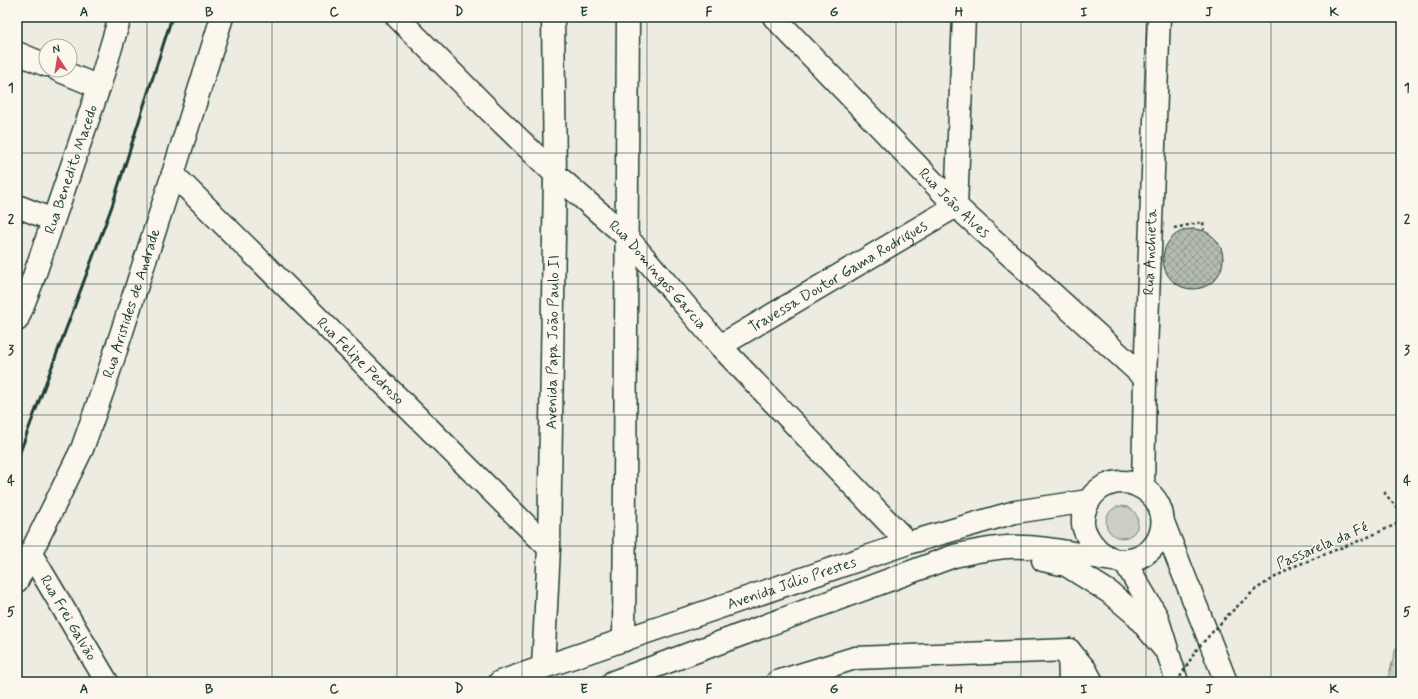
<svg xmlns="http://www.w3.org/2000/svg" width="1418" height="699" font-family="Mynerve,sans-serif">
	<defs>
		<pattern id="forest-firs" width="22" height="20" patternUnits="userSpaceOnUse"><rect width="22" height="20" fill="#cbcfc4"/><path d="M5 1l3.5 6h-7zM16 11l3.5 6h-7z" fill="#aeb3a9"/></pattern>
		<pattern id="building-cross-hatch" width="8" height="8" patternUnits="userSpaceOnUse"><rect width="8" height="8" fill="#b4bbb0"/><path d="M0 0l8 8M0 8l8-8" fill="none" stroke="#929990"/></pattern>
	</defs>
	<rect width="100%" height="100%" fill="#eeece1"/>
	<filter id="ink" filterUnits="userSpaceOnUse"><feTurbulence type="fractalNoise" baseFrequency=".025" numOctaves="2"/><feDisplacementMap in="SourceGraphic" scale="8" xChannelSelector="R" yChannelSelector="G"/><feConvolveMatrix kernelMatrix="1 2 1 2 8 2 1 2 1" color-interpolation-filters="sRGB"/></filter>
	<g filter="url(#ink)">
		<path fill="#cbcfc4" stroke="#75867c" d="M1106 522a16 16 0 1 1 32 0a16 16 0 1 1-32 0Z"/>
		<path fill="url(#forest-firs)" stroke="#75867c" d="M1401 645V682H1387L1396 648Z"/>
		<path fill="url(#building-cross-hatch)" stroke="#1f3d34" d="M1163 259a30 30 0 1 1 60 0a30 30 0 1 1-60 0Z"/>
		<g fill="none" stroke-linecap="round" stroke-linejoin="round">
			<defs>
				<g id="minor">
					<path id="s1" d="M397 17 490 111 555 174 626 236 720 346 908 543"/>
					<path id="s2" d="M774 17 956 206 1145 378"/>
					<path d="M17 53 46 65"/>
					<path d="M58 70 99 87"/>
					<path id="s3" d="M173 174 549 548"/>
					<path d="M17 206 53 220"/>
					<path id="s4" d="M17 320 32 282 99 87 120 17"/>
					<path id="s5" d="M720 346 956 206 964 17"/>
					<path id="s6" d="M31 554 107 682"/>
					<path d="M624 640 628 17"/>
					<path d="M1069 650 1085 669 1092 682"/>
					<path d="M1069 650 1070 682"/>
					<path id="s7" d="M543 667 549 548 555 174 553 17"/>
					<path d="M777 682 855 658 1069 650"/>
				</g>
				<g id="major">
					<path id="s8" d="M1143 488 1145 378 1159 17"/>
					<path d="M1163 522 1226 682"/>
					<path d="M1043 560 1066 565 1109 592 1134 613 1166 651"/>
					<path d="M1125 562 1157 617 1177 682"/>
					<path id="s9" d="M17 581 82 449 104 387 173 174 222 17"/>
					<path id="s10" d="M500 682 908 543 1015 512 1088 501"/>
					<path d="M613 682 954 556C972 552 990 548 1008 547 1043 545 1078 555 1113 560 1164 568 1182 504 1136 485 1128 481 1116 481 1107 485 1092 491 1082 508 1083 524 1084 532 1090 542 1096 548 1100 553 1107 556 1113 560"/>
				</g>
			</defs>
			<use href="#minor" stroke="#1f3d34" stroke-width="25"/>
			<use href="#major" stroke="#1f3d34" stroke-width="25"/>
			<path stroke="#1f3d34" stroke-width="2.5" stroke-dasharray="3 3" stroke-linecap="butt" d="M1174 228 1203 222 1204 230
				M1384 492 1395 506 1401 508"/>
			<use href="#minor" stroke="#fbf7ec" stroke-width="22"/>
			<use href="#major" stroke="#fbf7ec" stroke-width="22"/>
			<path stroke="#1f3d34" stroke-width="3" d="M17 460 112 206 172 17"/>
			<path stroke="#1f3d34" stroke-width="2.5" stroke-dasharray="3 3" stroke-linecap="butt" d="M1177 682 1197 649 1228 615 1256 589 1290 568 1366 538 1401 522"/>
		</g>
	</g>
	<path fill="none" stroke="#1f3d34" stroke-width="1" stroke-opacity="0.55" d="M147 17V682M272 17V682M397 17V682M522 17V682M647 17V682M771 17V682M896 17V682M1021 17V682M1146 17V682M1271 17V682M17 153H1401M17 284H1401M17 415H1401M17 546H1401"/>
	<g text-anchor="middle" stroke-width="3" stroke-linejoin="round" paint-order="stroke">
		<g font-size="15" fill="#1f3d34" stroke="#fbf7ec">
			<text dy="5" stroke="none"><textPath href="#s4" startOffset="160">Rua Benedito Macedo</textPath></text>
			<text dy="5" stroke="none"><textPath href="#s2" startOffset="259">Rua João Alves</textPath></text>
			<text dy="5" stroke="none"><textPath href="#s8" startOffset="236">Rua Anchieta</textPath></text>
			<text dy="5" stroke="none"><textPath href="#s1" startOffset="367">Rua Domingos Garcia</textPath></text>
			<text dy="5" stroke="none"><textPath href="#s5" startOffset="137">Travessa Doutor Gama Rodrigues</textPath></text>
			<text dy="5" stroke="none"><textPath href="#s9" startOffset="301">Rua Aristides de Andrade</textPath></text>
			<text dy="5" stroke="none"><textPath href="#s7" startOffset="325">Avenida Papa João Paulo II</textPath></text>
			<text dy="5" stroke="none"><textPath href="#s3" startOffset="265">Rua Felipe Pedroso</textPath></text>
			<text transform="translate(1322 545) rotate(-23)" y="5">Passarela da Fé</text>
			<text dy="5" stroke="none"><textPath href="#s10" startOffset="308">Avenida Júlio Prestes</textPath></text>
			<text dy="5" stroke="none"><textPath href="#s6" startOffset="74">Rua Frei Galvão</textPath></text>
		</g>
	</g>
	<rect width="1418" height="699" fill="none" stroke="#fbf7ec" stroke-width="44"/>
	<g transform="translate(58 58) rotate(348)"><circle r="19" fill="#fbf7ec" stroke="#a3ada2"/>
	<path d="M0-3L7 15L0 10L-7 15Z" fill="#d1495b"/>
	<text y="-6" font-size="11" font-weight="bold" text-anchor="middle" fill="#1f3d34">N</text>
	</g>
	<rect x="22" y="22" width="1374" height="655" fill="none" stroke="#1f3d34" stroke-width="1.5"/>
	<g font-size="13" text-anchor="middle" font-weight="bold" fill="#1f3d34">
		<text x="84" y="16">A</text>
		<text x="209" y="16">B</text>
		<text x="334" y="16">C</text>
		<text x="459" y="16">D</text>
		<text x="584" y="16">E</text>
		<text x="709" y="16">F</text>
		<text x="834" y="16">G</text>
		<text x="959" y="16">H</text>
		<text x="1084" y="16">I</text>
		<text x="1209" y="16">J</text>
		<text x="1334" y="16">K</text>
		<text x="11" y="92">1</text>
		<text x="1407" y="92">1</text>
		<text x="11" y="223">2</text>
		<text x="1407" y="223">2</text>
		<text x="11" y="354">3</text>
		<text x="1407" y="354">3</text>
		<text x="11" y="485">4</text>
		<text x="1407" y="485">4</text>
		<text x="11" y="616">5</text>
		<text x="1407" y="616">5</text>
		<text x="84" y="693">A</text>
		<text x="209" y="693">B</text>
		<text x="334" y="693">C</text>
		<text x="459" y="693">D</text>
		<text x="584" y="693">E</text>
		<text x="709" y="693">F</text>
		<text x="834" y="693">G</text>
		<text x="959" y="693">H</text>
		<text x="1084" y="693">I</text>
		<text x="1209" y="693">J</text>
		<text x="1334" y="693">K</text>
	</g>
</svg>
